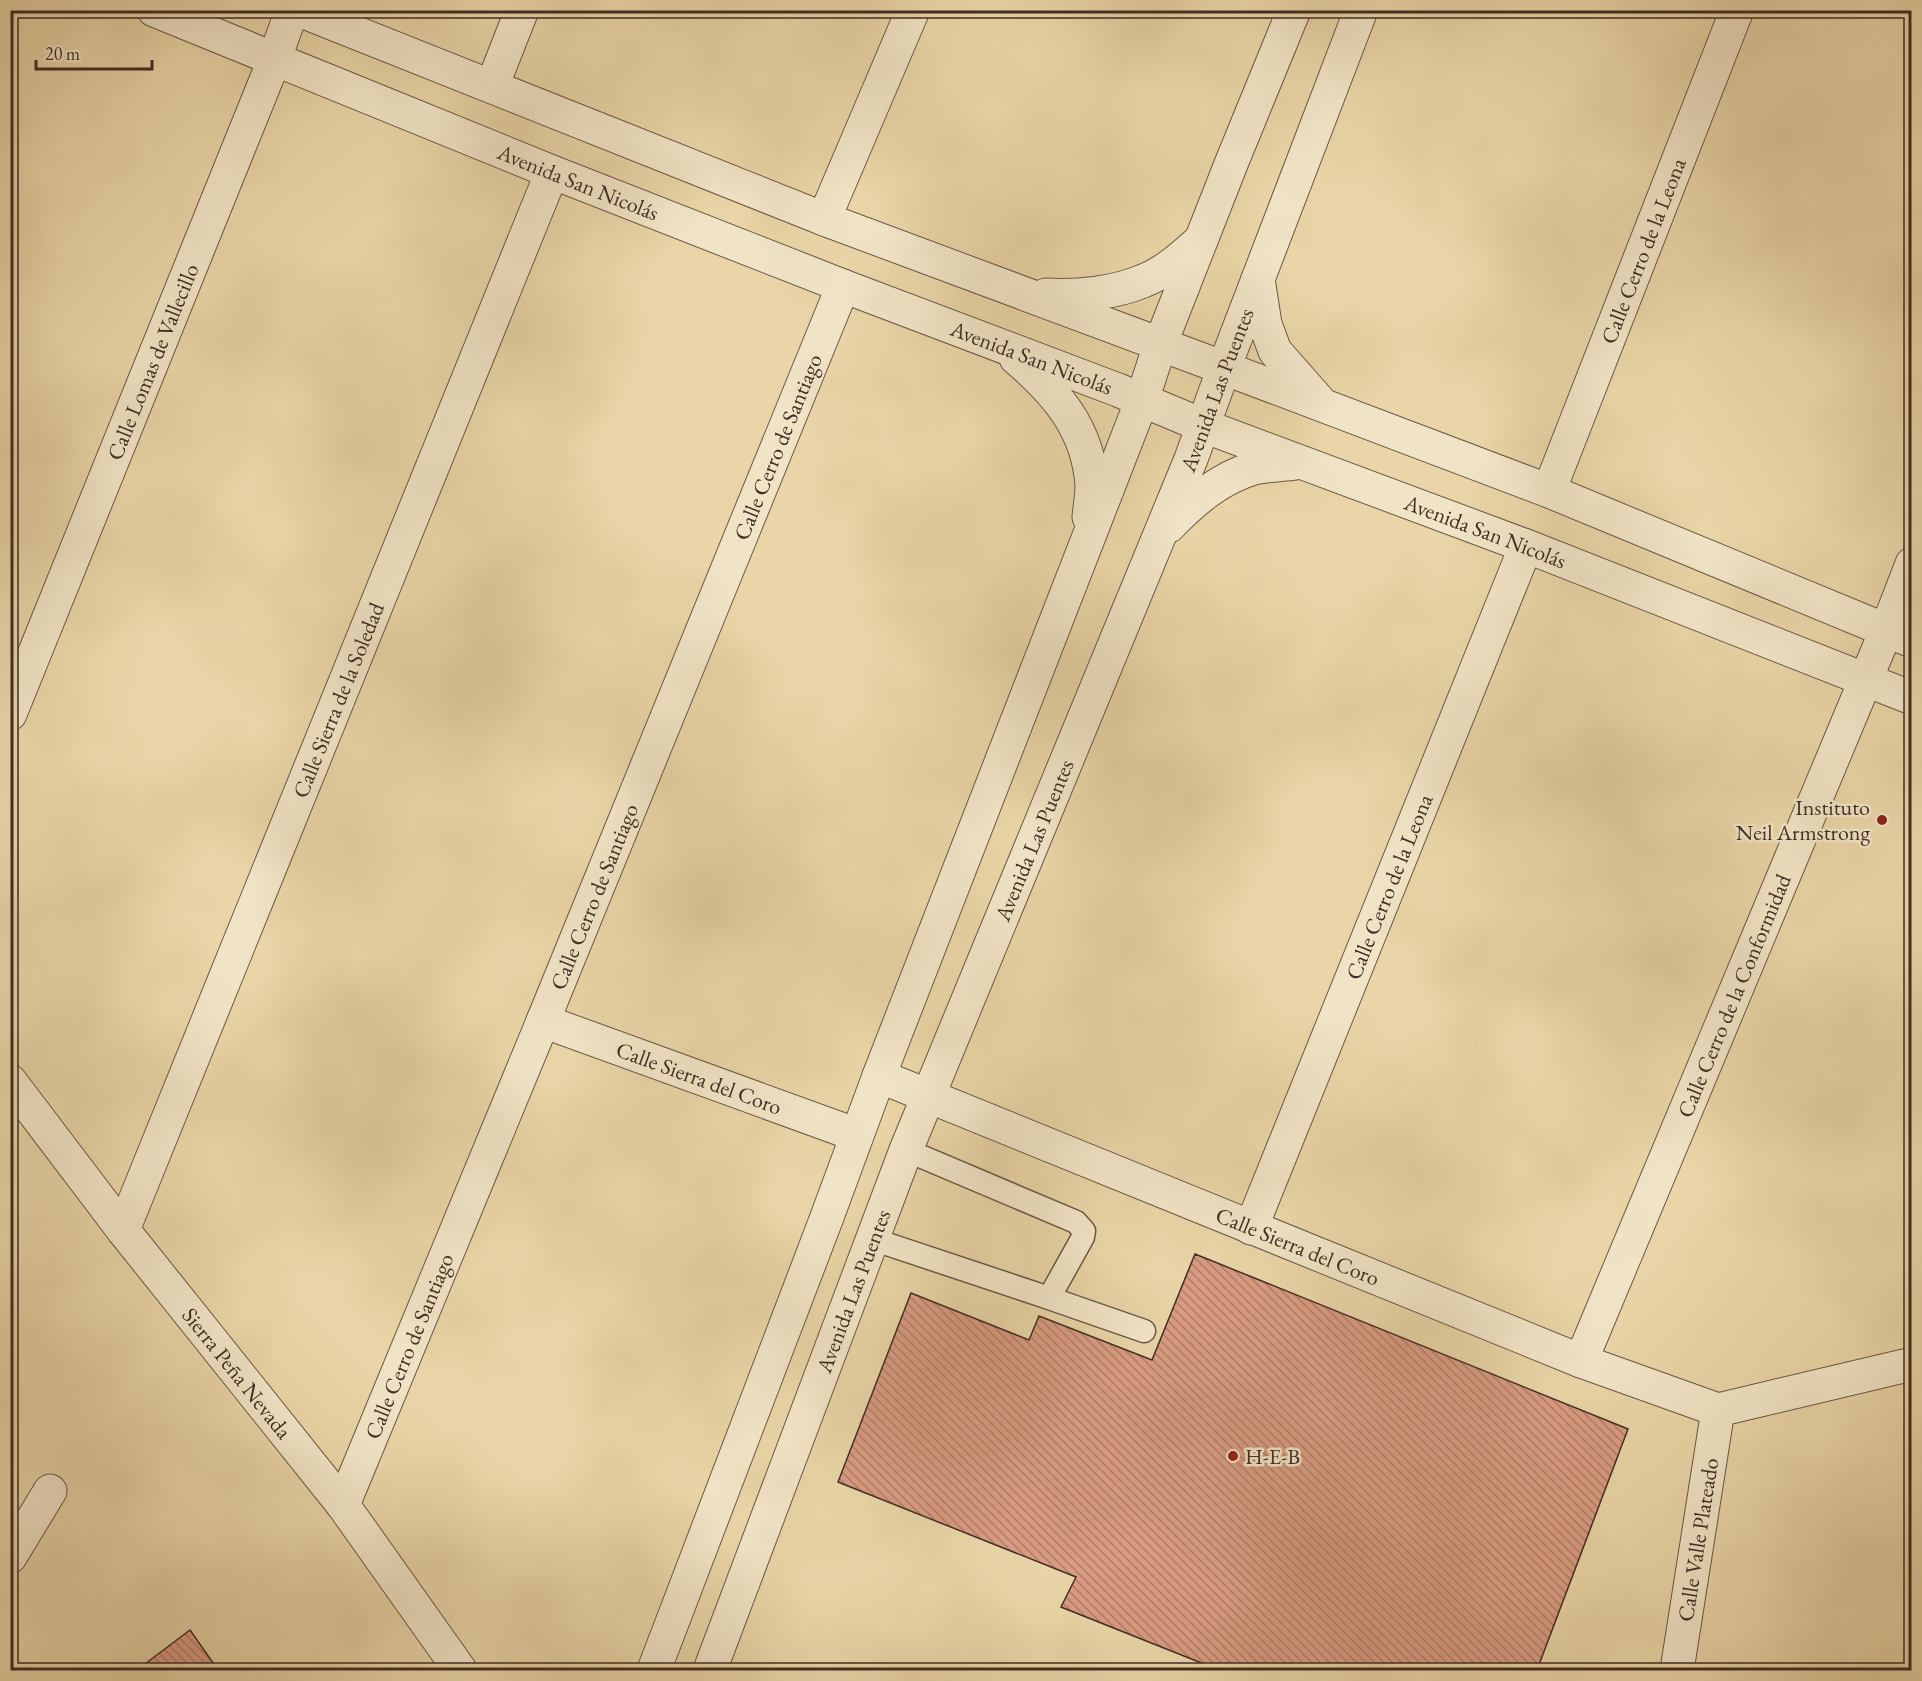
<svg xmlns="http://www.w3.org/2000/svg" width="1922" height="1681" font-family="'EB Garamond',serif">
	<defs>
		<pattern id="building-back-hatch" width="6" height="6" patternUnits="userSpaceOnUse" patternTransform="scale(1.5)"><rect width="6" height="6" fill="#d99b81"/><path d="M-1 5l2 2M0 0l6 6M5-1l2 2" fill="none" stroke="#b17f69"/></pattern>
	</defs>
	<rect width="100%" height="100%" fill="#e9d5a7"/>
	<filter id="stains"><feTurbulence type="fractalNoise" baseFrequency=".00333" numOctaves="4"/><feColorMatrix values="0 0 0 0 .2 0 0 0 0 .09 0 0 0 0 .02 0 0 0 .5 -.17"/></filter>
	<radialGradient id="worn" r=".72"><stop offset=".6" stop-color="#630" stop-opacity="0"/><stop offset="1" stop-color="#630" stop-opacity=".3"/></radialGradient>
	<path fill="url(#building-back-hatch)" stroke="#402d25" stroke-width="1.5" d="M1195 1254 1628 1429 1537 1670H1219L1061 1607 1076 1577 838 1482 911 1293 1029 1340 1039 1316 1152 1360Z
		M190 1630 218 1670H137Z"/>
	<g fill="none" stroke-linecap="round" stroke-linejoin="round">
		<defs>
			<path id="service" d="M906 1150 1076 1222 1084 1231 1083 1237 1049 1298 1144 1331
				M872 1239 1049 1298"/>
			<g id="minor">
				<path d="M492 86 522 10"/>
				<path d="M824 219 913 10"/>
				<path id="s1" d="M1549 491 1737 10"/>
				<path id="s2" d="M10 714 275 58 292 10"/>
				<path id="s3" d="M543 1021 857 1135"/>
				<path id="s4" d="M879 1076 1581 1361 1718 1410"/>
				<path id="s5" d="M10 1081 123 1230 343 1505 460 1670"/>
				<path id="s6" d="M1251 1228 1526 546"/>
				<path id="s7" d="M123 1230 552 172"/>
				<path id="s8" d="M1581 1361 1886 631 1912 564"/>
				<path d="M1718 1410 1912 1364"/>
				<path id="s9" d="M343 1505 543 1021 843 286"/>
				<path d="M10 1557 50 1491"/>
				<path id="s10" d="M1677 1670 1718 1410"/>
			</g>
			<g id="tertiary">
				<path id="s11" d="M154 10 552 172 843 286 1118 390 1204 426 1526 546 1912 698"/>
				<path d="M299 10 824 219 1224 368 1549 491 1912 641"/>
				<path d="M1258 279 1265 324 1275 351 1319 401"/>
				<path d="M1046 295C1076 297 1115 293 1143 281 1165 273 1184 255 1201 240"/>
				<path d="M1016 358C1057 393 1088 429 1092 485 1092 495 1090 507 1089 517"/>
				<path d="M1169 526C1193 501 1220 478 1254 468 1267 465 1282 465 1296 463"/>
				<path d="M654 1670 827 1217 879 1076 1142 400 1160 345 1231 164 1294 10"/>
				<path id="s12" d="M710 1670 906 1150 1191 459 1224 368 1361 10"/>
			</g>
		</defs>
		<use href="#service" stroke="#6a5746" stroke-width="25"/>
		<use href="#minor" stroke="#6a5746" stroke-width="35"/>
		<use href="#tertiary" stroke="#6a5746" stroke-width="35"/>
		<use href="#service" stroke="#f1e4c6" stroke-width="22"/>
		<use href="#minor" stroke="#f1e4c6" stroke-width="33"/>
		<use href="#tertiary" stroke="#f1e4c6" stroke-width="33"/>
	</g>
	<g fill="#8f2418" stroke="#f1e4c6" stroke-width="2">
		<circle cx="1882" cy="820" r="6"/>
		<circle cx="1233" cy="1456" r="6"/>
	</g>
	<g text-anchor="middle" stroke-width="5" stroke-linejoin="round" paint-order="stroke">
		<g font-size="22" fill="#402d25" stroke="#f1e4c6">
			<text dy="8" stroke="none"><textPath href="#s11" startOffset="458">Avenida San Nicolás</textPath></text>
			<text dy="8" stroke="none"><textPath href="#s1" startOffset="258">Calle Cerro de la Leona</textPath></text>
			<text dy="8" stroke="none"><textPath href="#s11" startOffset="944">Avenida San Nicolás</textPath></text>
			<text dy="8" stroke="none"><textPath href="#s2" startOffset="380">Calle Lomas de Vallecillo</textPath></text>
			<text dy="8" stroke="none"><textPath href="#s12" startOffset="1377">Avenida Las Puentes</textPath></text>
			<text dy="8" stroke="none"><textPath href="#s9" startOffset="1144">Calle Cerro de Santiago</textPath></text>
			<text dy="8" stroke="none"><textPath href="#s11" startOffset="1430">Avenida San Nicolás</textPath></text>
			<text dy="8" stroke="none"><textPath href="#s7" startOffset="572">Calle Sierra de la Soledad</textPath></text>
			<text dy="8" stroke="none"><textPath href="#s12" startOffset="891">Avenida Las Puentes</textPath></text>
			<text dy="8" stroke="none"><textPath href="#s6" startOffset="368">Calle Cerro de la Leona</textPath></text>
			<text dy="8" stroke="none"><textPath href="#s9" startOffset="658">Calle Cerro de Santiago</textPath></text>
			<text dy="8" stroke="none"><textPath href="#s8" startOffset="396">Calle Cerro de la Conformidad</textPath></text>
			<text dy="8" stroke="none"><textPath href="#s3" startOffset="166">Calle Sierra del Coro</textPath></text>
			<text dy="8" stroke="none"><textPath href="#s4" startOffset="452">Calle Sierra del Coro</textPath></text>
			<text dy="8" stroke="none"><textPath href="#s12" startOffset="405">Avenida Las Puentes</textPath></text>
			<text dy="8" stroke="none"><textPath href="#s9" startOffset="172">Calle Cerro de Santiago</textPath></text>
			<text dy="8" stroke="none"><textPath href="#s5" startOffset="370">Sierra Peña Nevada</textPath></text>
			<text dy="8" stroke="none"><textPath href="#s10" startOffset="132">Calle Valle Plateado</textPath></text>
		</g>
		<g font-size="22" fill="#402d25" stroke="#f1e4c6" text-anchor="end">
			<text x="1870" y="815">Instituto<tspan x="1870" dy="25">Neil Armstrong</tspan></text>
			<text x="1245" y="1464" text-anchor="start">H-E-B</text>
		</g>
	</g>
	<rect width="1922" height="1681" fill="none" stroke="#e9d5a7" stroke-width="36"/>
	<rect x="12" y="12" width="1898" height="1657" fill="none" stroke="#402d25" stroke-width="3"/>
	<rect x="18" y="18" width="1886" height="1645" fill="none" stroke="#402d25" stroke-width="1.5"/>
	<path d="M36 60v9h116v-9" fill="none" stroke="#402d25" stroke-width="3"/>
	<text x="45" y="60" font-size="18" fill="#402d25" stroke="#f1e4c6" stroke-width="4.5" paint-order="stroke">20 m</text>
	<rect width="100%" height="100%" filter="url(#stains)"/>
	<rect width="100%" height="100%" fill="url(#worn)"/>
</svg>
